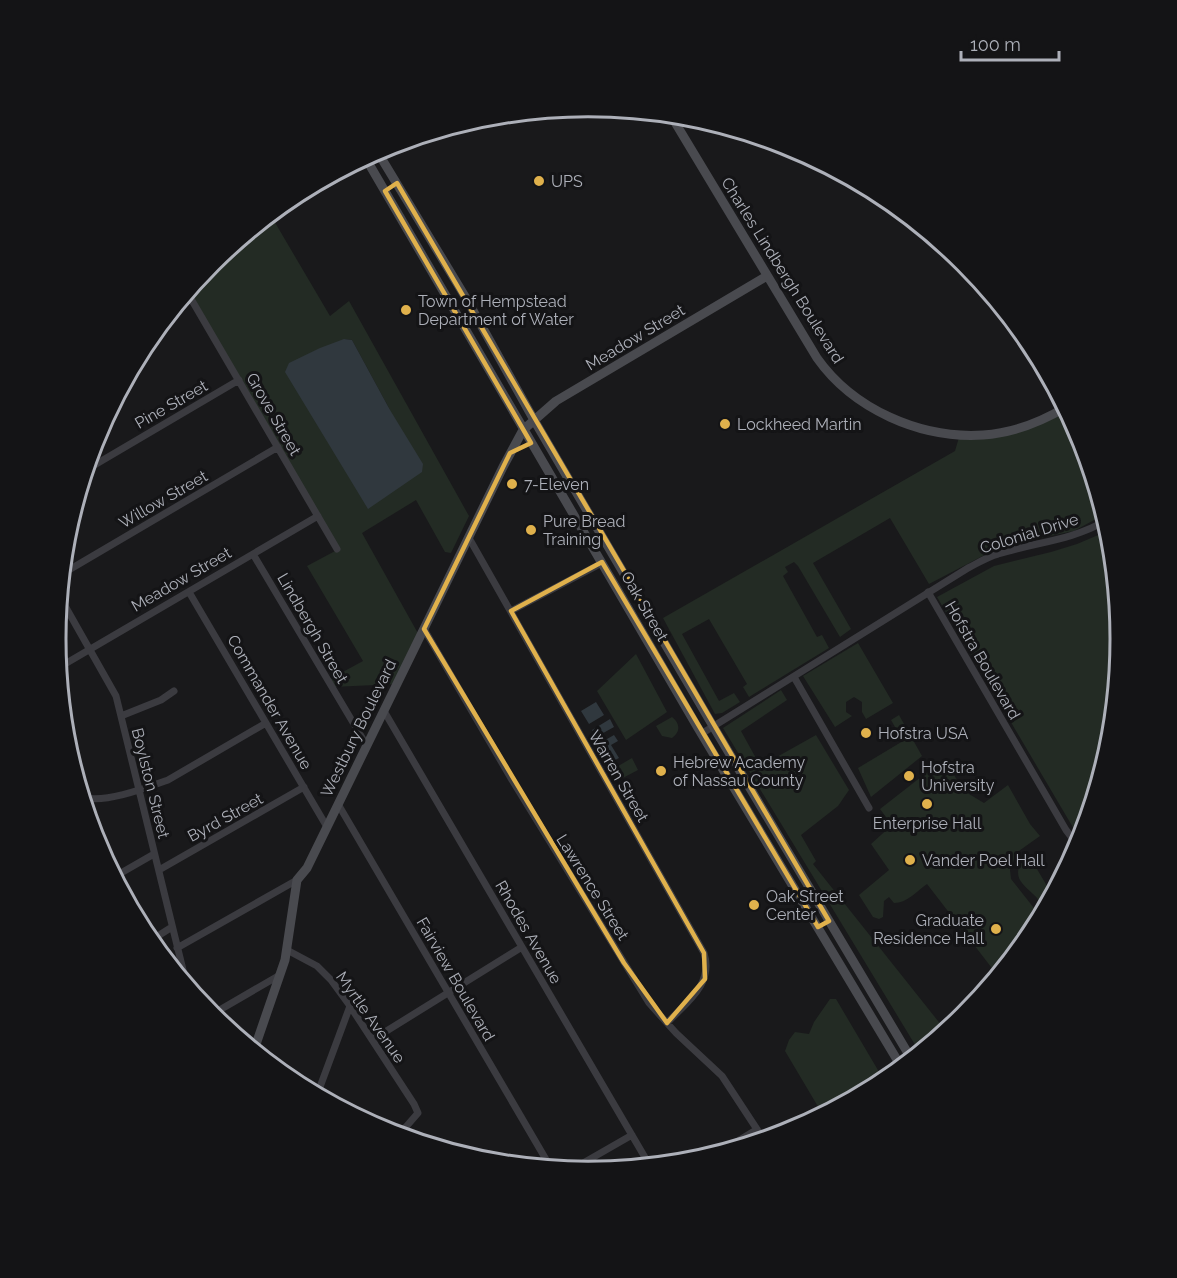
<svg xmlns="http://www.w3.org/2000/svg" width="1177" height="1278" font-family="Raleway,sans-serif">
	<rect width="100%" height="100%" fill="#19191b"/>
	<path fill="#232b24" fill-rule="evenodd" d="M270 214 330 316 349 301 469 516 451 553 445 552 416 500 362 533 420 637 397 684 332 687 328 680 363 661 307 566 337 550 187 292 212 262ZM344 339 352 340 390 410Z
		M1066 407 1081 435 1105 514 1074 531 1040 538 1034 529 929 584 890 518 813 563 851 629 840 637 798 566 794 562 785 567 788 572 783 576 817 637 822 635 829 648 749 697 743 687 747 684 709 619 682 634 719 701 734 693 740 702 722 713 715 714 663 618 955 451 960 434 1003 432Z
		M1110 530 1121 639 1111 743 1081 841 937 597 994 566 1051 552 1077 544Z
		M858 643 893 703 866 719 862 712V702L854 697 846 702V712L852 716 835 727 803 676Z
		M636 654 667 712 626 740 597 691Z
		M781 690 787 700 741 731 757 760 775 758 816 735 849 790 838 806 801 835 816 861 813 864 942 1026 923 1039 929 1046 920 1053 723 728Z
		M899 715 922 756 871 797 858 768 903 741 891 720Z
		M672 717C680 723 681 732 672 738L662 736 656 726Z
		M632 758 638 770 619 780 613 769Z
		M944 759 964 791 984 803 1008 785 1030 824 1040 836 1016 853 1010 870 1011 879 1041 917 1031 935 998 976 927 884C916 892 907 903 894 903L889 897 884 901 883 917 879 919 873 917 859 895 889 870 871 844 892 825 880 809Z
		M1031 859 1053 896 1045 910C1042 905 1038 898 1033 894 1023 884 1014 879 1020 864Z
		M830 999H836L885 1082 823 1115 785 1051 789 1040 795 1032 809 1034 814 1022Z"/>
	<path fill="#30383e" d="M344 339 352 340 390 410 423 464 422 472 368 509 285 372 289 363 320 348Z
		M596 702 604 715 589 724 581 711Z
		M610 719 614 727 596 737 592 730Z
		M614 735 618 741 611 745 619 758 611 762 600 743Z"/>
	<g fill="none" stroke-linecap="round" stroke-linejoin="round">
		<path stroke="#3b3b40" stroke-width="7" d="M187 292 337 549
			M172 310 191 299
			M86 470 239 380
			M469 538 704 953C714 984 686 1003 667 1023
			M253 554 367 746
			M62 574 278 447
			M189 592 327 827
			M928 592 1066 830 1079 847
			M60 597 116 696 187 986
			M511 611 602 563
			M424 629 512 780 649 1003 676 1033 722 1076 764 1140
			M58 668 318 516
			M794 677 869 808
			M384 711 650 1166
			M121 716 161 700 174 691
			M701 734 968 568C978 563 987 557 998 554 1036 542 1071 541 1107 520
			M82 797C104 804 146 788 168 780L266 723
			M338 804 551 1168
			M159 870 304 787
			M114 877 154 854
			M150 941 172 927
			M177 948 297 880
			M287 950 317 966 331 980 350 1006 414 1104 418 1113 398 1136
			M211 1015 280 975
			M372 1040 522 947
			M317 1095 350 1006
			M715 1155 756 1130
			M482 1161 489 1154
			M571 1170 632 1135"/>
		<path stroke="#494a4f" stroke-width="9" d="M670 114 817 358C853 409 920 439 983 435 1012 433 1041 422 1066 407
			M377 151 466 298 534 420 713 726 912 1060
			M365 157 698 728 902 1068
			M254 1050 285 960 297 880 307 868 503 467 523 430 556 401 767 276"/>
	</g>
	<path fill="none" stroke="#e0b14c" stroke-width="4.5" stroke-linejoin="round" d="M397 183 829 921 818 927 602 562 511 611 704 953 705 979 667 1023 624 963 424 629 510 453 531 443 385 191Z"/>
	<g fill="#e0b14c" stroke="#141416" stroke-width="2">
		<circle cx="539" cy="181" r="6"/>
		<circle cx="406" cy="310" r="6"/>
		<circle cx="725" cy="424" r="6"/>
		<circle cx="512" cy="484" r="6"/>
		<circle cx="531" cy="530" r="6"/>
		<circle cx="866" cy="733" r="6"/>
		<circle cx="661" cy="771" r="6"/>
		<circle cx="909" cy="776" r="6"/>
		<circle cx="927" cy="804" r="6"/>
		<circle cx="910" cy="860" r="6"/>
		<circle cx="754" cy="905" r="6"/>
		<circle cx="996" cy="929" r="6"/>
	</g>
	<g text-anchor="middle" stroke-width="6" stroke-linejoin="round" paint-order="stroke">
		<g font-size="16" fill="#adb0b9" stroke="#141416" text-anchor="start">
			<text x="551" y="187">UPS</text>
			<text x="418" y="307">Town of Hempstead<tspan x="418" dy="18">Department of Water</tspan></text>
			<text x="737" y="430">Lockheed Martin</text>
			<text x="524" y="490">7-Eleven</text>
			<text x="543" y="527">Pure Bread<tspan x="543" dy="18">Training</tspan></text>
			<text x="878" y="739">Hofstra USA</text>
			<text x="673" y="768">Hebrew Academy<tspan x="673" dy="18">of Nassau County</tspan></text>
			<text x="921" y="773">Hofstra<tspan x="921" dy="18">University</tspan></text>
			<text x="927" y="829" text-anchor="middle">Enterprise Hall</text>
			<text x="922" y="866">Vander Poel Hall</text>
			<text x="766" y="902">Oak Street<tspan x="766" dy="18">Center</tspan></text>
			<text x="984" y="926" text-anchor="end">Graduate<tspan x="984" dy="18">Residence Hall</tspan></text>
		</g>
		<g font-size="16" fill="#adb0b9" stroke="#141416">
			<text transform="translate(783 270) rotate(58)" y="6">Charles Lindbergh Boulevard</text>
			<text transform="translate(635 337) rotate(-31)" y="6">Meadow Street</text>
			<text transform="translate(171 404) rotate(-30)" y="6">Pine Street</text>
			<text transform="translate(274 414) rotate(60)" y="6">Grove Street</text>
			<text transform="translate(163 499) rotate(-30)" y="6">Willow Street</text>
			<text transform="translate(1029 533) rotate(-17)" y="6">Colonial Drive</text>
			<text transform="translate(181 579) rotate(-30)" y="6">Meadow Street</text>
			<text transform="translate(645 606) rotate(60)" y="6">Oak Street</text>
			<text transform="translate(313 628) rotate(60)" y="6">Lindbergh Street</text>
			<text transform="translate(983 660) rotate(60)" y="6">Hofstra Boulevard</text>
			<text transform="translate(270 702) rotate(60)" y="6">Commander Avenue</text>
			<text transform="translate(358 728) rotate(-64)" y="6">Westbury Boulevard</text>
			<text transform="translate(619 776) rotate(60)" y="6">Warren Street</text>
			<text transform="translate(151 783) rotate(76)" y="6">Boylston Street</text>
			<text transform="translate(225 817) rotate(-29)" y="6">Byrd Street</text>
			<text transform="translate(593 887) rotate(58)" y="6">Lawrence Street</text>
			<text transform="translate(529 932) rotate(60)" y="6">Rhodes Avenue</text>
			<text transform="translate(456 979) rotate(60)" y="6">Fairview Boulevard</text>
			<text transform="translate(371 1017) rotate(55)" y="6">Myrtle Avenue</text>
		</g>
	</g>
	<path d="M0 0H1177V1278H0ZM66 639a522 522 0 1 1 1044 0a522 522 0 1 1-1044 0Z" fill="#141416" fill-rule="evenodd"/>
	<path fill="none" stroke="#adb0b9" stroke-width="3" d="M66 639a522 522 0 1 1 1044 0a522 522 0 1 1-1044 0Z"/>
	<path d="M961 51v9h98v-9" fill="none" stroke="#adb0b9" stroke-width="3"/>
	<text x="970" y="51" font-size="18" fill="#adb0b9" stroke="#141416" stroke-width="4.5" paint-order="stroke">100 m</text>
</svg>
